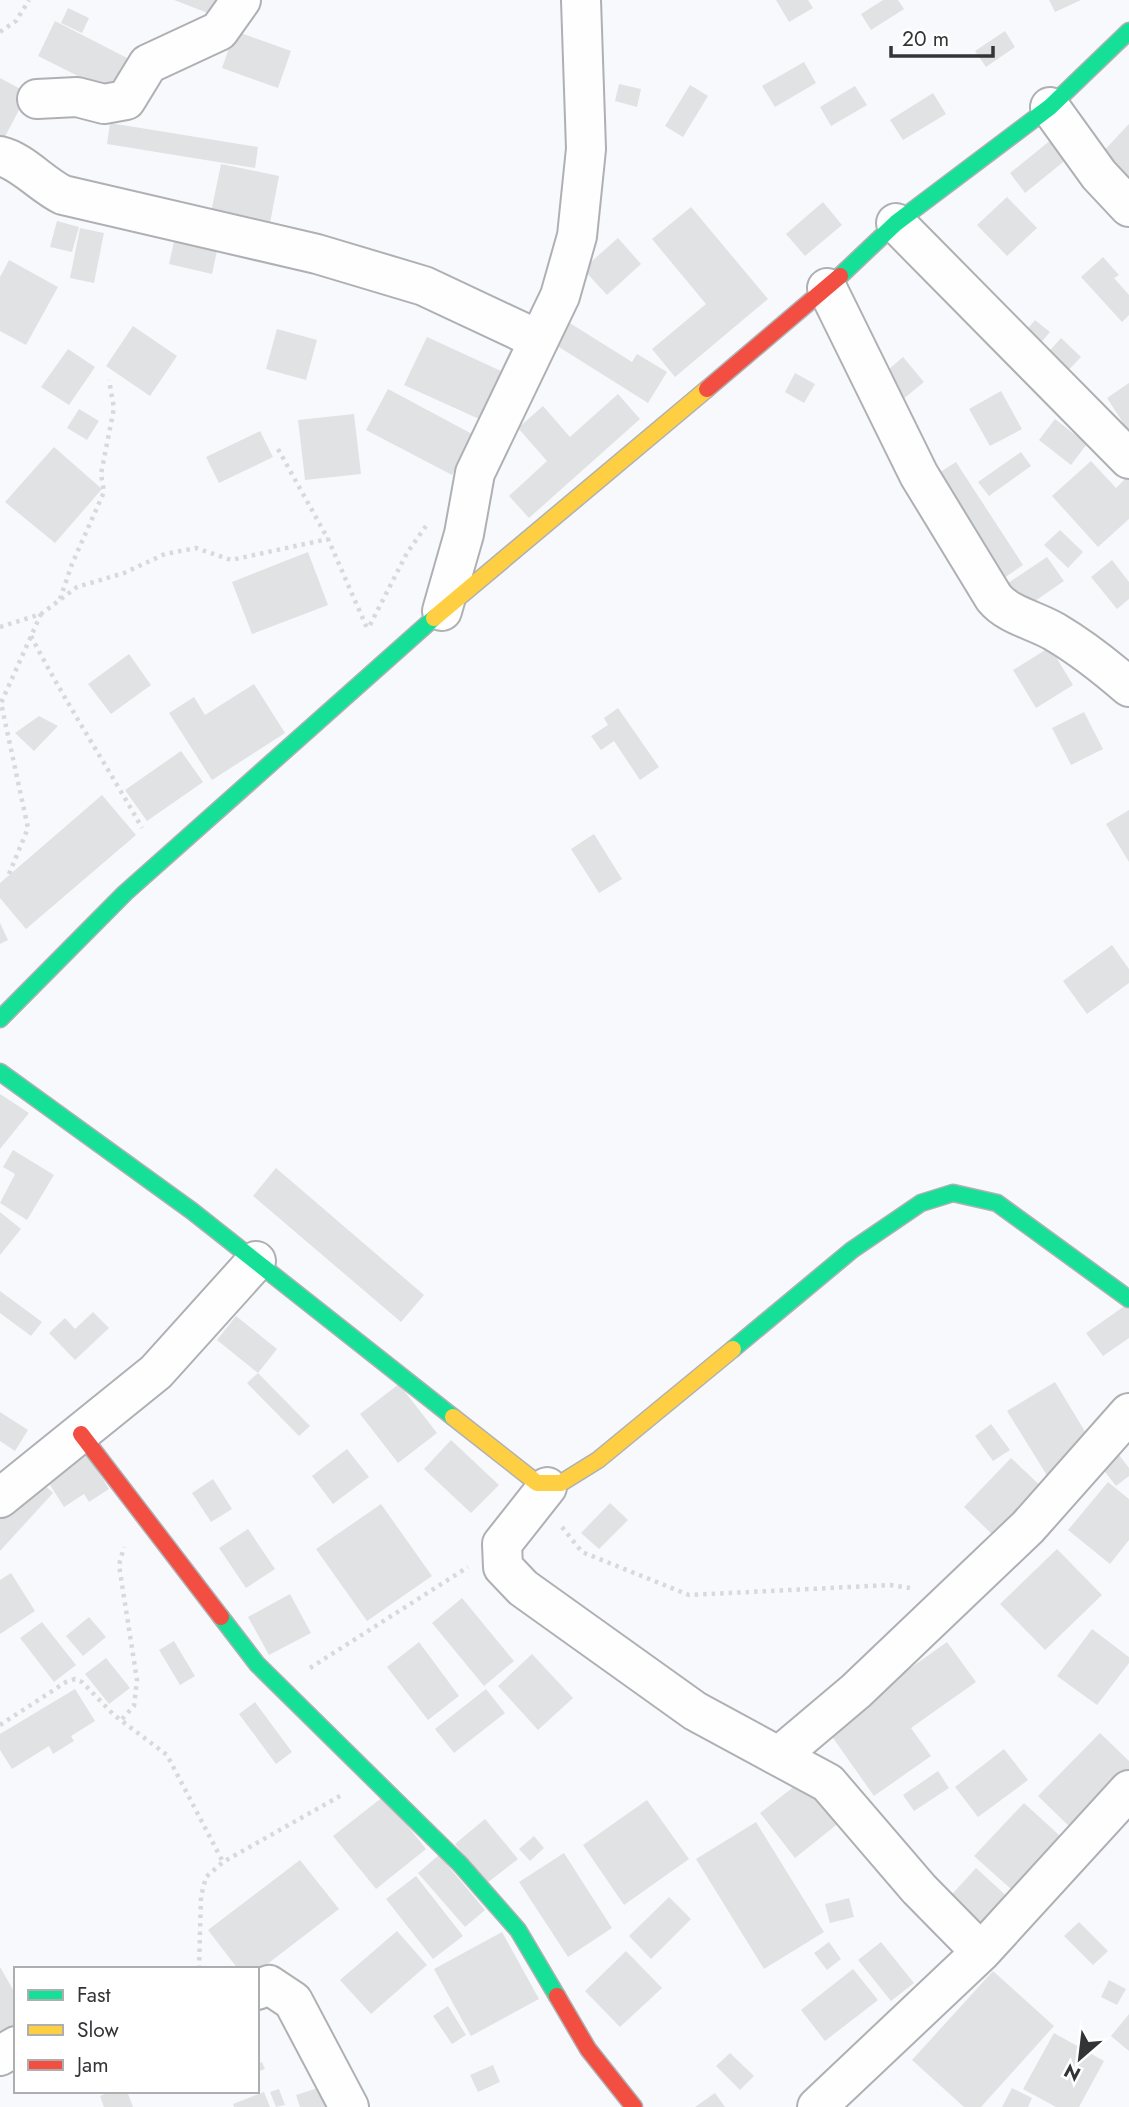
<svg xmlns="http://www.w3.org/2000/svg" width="1129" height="2107" font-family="Jost,sans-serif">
	<rect width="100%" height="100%" fill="#f8f9fd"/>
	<path fill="#e1e2e3" d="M174 0H228L221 18Z
		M776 0H808L813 8 789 22Z
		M883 0H898L904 9 871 30 861 14Z
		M1049 0H1081L1055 12Z
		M68 8 89 18 82 33 61 23Z
		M55 21 131 60 114 94 38 56Z
		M235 31 291 51 278 88 222 68Z
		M1005 31 1015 47 986 67 975 51Z
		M804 62 816 83 775 107 762 86Z
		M0 78 28 93 0 146Z
		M619 84 641 89 637 107 615 101Z
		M690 85 708 96 683 137 665 126Z
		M855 86 867 105 831 126 820 107Z
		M933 93 946 114 903 140 890 120Z
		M110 123 258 147 255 168 107 144Z
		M1129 124V191L1096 159Z
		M1057 135 1073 154 1025 193 1010 173Z
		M221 164 279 176 267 239 208 227Z
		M1007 197 1037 228 1007 256 977 225Z
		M823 202 842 225 805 256 786 234Z
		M691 207 768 299 675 377 652 349 706 304 652 239Z
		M57 221 79 227 72 252 50 247Z
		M80 228 104 233 94 283 70 278Z
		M175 237 218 246 212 274 169 264Z
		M618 238 641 264 607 295 583 269Z
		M1103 257 1119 275 1114 278 1129 295V315L1122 322 1081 277Z
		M9 260 58 287 26 345 0 331V277Z
		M565 320 632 362 637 354 667 372 648 403 551 342Z
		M1035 320 1050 332 1033 352 1018 340Z
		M133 326 177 356 150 396 106 366Z
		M277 329 317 340 306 380 266 369Z
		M427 337 501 371 479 419 404 385Z
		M1061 338 1081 357 1064 375 1044 357Z
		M68 349 95 367 69 405 41 387Z
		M903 357 924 382 902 400 881 376Z
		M795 373 815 384 804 403 785 392Z
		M1129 383V432L1107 398Z
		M388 389 474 435 452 475 366 430Z
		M1001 391 1022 429 990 446 969 409Z
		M618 394 640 419 529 518 509 496 547 461 518 428 543 406 570 437Z
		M79 409 99 421 87 440 67 428Z
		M354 414 361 474 305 480 298 420Z
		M1055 419 1087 444 1071 465 1039 440Z
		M260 431 273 457 219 483 206 457Z
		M54 447 102 489 55 543 5 502Z
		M1021 452 1031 466 989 496 978 482Z
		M1091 461 1116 488 1129 475V519L1098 547 1052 496Z
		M956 462 1023 565 995 584 928 480Z
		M1060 530 1083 552 1068 568 1044 545Z
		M308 552 328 605 252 634 232 582Z
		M1047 557 1064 581 1019 612 1002 587Z
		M1112 560 1129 582V599L1117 609 1091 577Z
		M1050 647 1073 685 1036 708 1013 670Z
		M129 654 151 685 111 714 88 684Z
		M254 684 285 733 212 780 169 713 194 697 205 715Z
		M618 708 659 767 640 780 614 741 601 750 591 736 608 725 604 718Z
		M1084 712 1103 749 1071 765 1052 728Z
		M39 716 58 726 34 751 15 733Z
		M181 751 203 782 147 821 125 790Z
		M102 795 136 835 26 929 0 898V883Z
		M1129 810V862L1106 824Z
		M594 834 622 879 599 893 571 849Z
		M0 923 8 940 0 944Z
		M1112 945 1129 969V983L1087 1014 1063 981Z
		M0 1094 29 1113 0 1149Z
		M13 1150 54 1175 27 1220 0 1203 15 1174 3 1167Z
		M276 1168 424 1295 401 1322 253 1196Z
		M0 1212 21 1229 0 1255Z
		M0 1291 42 1322 31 1336 0 1313Z
		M1126 1305 1129 1309V1338L1103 1356 1086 1333Z
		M93 1312 109 1328 75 1360 49 1333 65 1318 75 1329Z
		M236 1316 277 1349 258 1373 310 1426 299 1436 247 1383 258 1373 217 1340Z
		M1055 1382 1095 1448 1048 1477 1007 1411Z
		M399 1384 437 1433 398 1463 360 1414Z
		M0 1412 28 1430 15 1451 0 1441Z
		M991 1424 1010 1450 993 1461 975 1436Z
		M451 1440 499 1485 471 1513 424 1469Z
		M80 1443 109 1489 89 1502 84 1494 64 1507 40 1469Z
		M347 1449 369 1477 333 1504 312 1476Z
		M1119 1455 1129 1468V1476L1116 1486 1102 1468Z
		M1011 1458 1045 1490 998 1540 964 1507Z
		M35 1476 53 1493 0 1551V1514Z
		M213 1479 232 1509 211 1522 192 1493Z
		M1108 1482 1129 1499V1540L1110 1564 1068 1530Z
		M610 1503 628 1520 599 1549 581 1533Z
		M381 1504 432 1576 367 1621 316 1549Z
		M248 1529 275 1569 246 1588 219 1548Z
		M1057 1549 1102 1595 1045 1650 1000 1604Z
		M11 1573 35 1611 0 1634V1580Z
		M290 1594 311 1633 269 1655 248 1617Z
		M462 1598 514 1661 484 1686 432 1623Z
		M89 1617 106 1637 83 1656 66 1636Z
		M42 1622 76 1665 54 1682 20 1638Z
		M1092 1629 1129 1657V1663L1097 1705 1057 1676Z
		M174 1641 195 1676 180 1685 159 1650Z
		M419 1642 459 1696 428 1720 387 1667Z
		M947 1642 976 1682 911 1728 931 1756 874 1796 826 1728Z
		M532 1654 573 1698 538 1730 498 1686Z
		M106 1658 130 1688 109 1704 85 1674Z
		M75 1689 95 1721 71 1736 74 1741 53 1754 49 1746 12 1769 0 1750V1734Z
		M486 1689 505 1713 454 1753 435 1729Z
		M255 1702 292 1752 276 1764 239 1714Z
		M1100 1733 1129 1761V1779L1076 1833 1038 1796Z
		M1004 1749 1028 1780 978 1817 955 1787Z
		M938 1771 949 1788 914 1811 903 1795Z
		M805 1778 840 1822 795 1858 760 1813Z
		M384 1796 426 1849 376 1889 333 1836Z
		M647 1800 689 1859 624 1905 583 1845Z
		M1024 1803 1070 1845 1021 1898 974 1856Z
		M485 1819 518 1859 487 1883 455 1844Z
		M756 1822 824 1932 764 1969 696 1859Z
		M534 1836 544 1848 530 1861 519 1849Z
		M564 1853 612 1928 568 1957 519 1882Z
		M439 1855 485 1910 465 1927 418 1873Z
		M300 1860 339 1909 257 1972V1969H238L208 1930Z
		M976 1868 1011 1900 979 1934 944 1903Z
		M416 1876 463 1936 433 1959 386 1899Z
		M669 1897 691 1919 651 1959 629 1936Z
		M849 1898 854 1917 830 1923 825 1904Z
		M1079 1922 1108 1951 1093 1965 1064 1936Z
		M397 1931 427 1965 371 2014 340 1980Z
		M502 1932 539 1999 471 2036 434 1969Z
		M829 1942 841 1959 827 1970 814 1953Z
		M881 1942 914 1983 891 2001 858 1960Z
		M626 1951 662 1988 620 2027 585 1991Z
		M0 1967 16 1995V2034L0 2043Z
		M853 1969 878 2000 825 2041 801 2010Z
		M993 1971 1054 2026 981 2107H964L912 2060Z
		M1109 1980 1126 1989 1117 2005 1101 1997Z
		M448 2006 466 2035 452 2044 433 2016Z
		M1129 2014V2051L1111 2036Z
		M1054 2033 1104 2061 1079 2107H1056L1023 2089Z
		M730 2053 754 2076 740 2090 716 2066Z
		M262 2062 265 2069 257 2072V2064Z
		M493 2065 500 2082 478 2092 470 2075Z
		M327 2085 334 2107H300L296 2095Z
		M1012 2088 1032 2098 1028 2107H1002Z
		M279 2089 285 2105 276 2107 270 2092Z
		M112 2091H127L133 2107H104L100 2096Z
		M264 2092 270 2107H234L233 2104Z
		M715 2093 725 2107H695Z"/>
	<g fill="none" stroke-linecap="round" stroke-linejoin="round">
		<defs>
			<path id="street" d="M37 99 77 97 104 104 126 100 148 64 219 31 241 0
				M1050 107 1099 175 1129 207
				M0 156C22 161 42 185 63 195L317 254 424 286 539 340
				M896 223 1129 459
				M827 288 919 475 994 598C1009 616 1035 620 1055 632 1082 648 1106 667 1129 687
				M442 611 464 534 475 473 560 296 577 236 586 149 581 0
				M547 1487 502 1544 503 1567 523 1588 695 1711 828 1783 919 1889 981 1952
				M0 1498 156 1372 256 1261
				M779 1756 856 1691 1028 1527 1129 1413
				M257 1990 269 1985 293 2001 349 2107
				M0 2056 16 2046
				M817 2107 981 1952 1129 1790"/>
			<path id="fast" d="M840 276 896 223 1050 107 1129 31
				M0 1019 125 893 434 618
				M0 1072 192 1211 453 1417
				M733 1349 852 1250 921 1203 953 1193 997 1203 1129 1299
				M221 1617 257 1664 460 1864 518 1930 557 1996"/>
			<path id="slow" d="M434 618 707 389
				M453 1417 537 1483H561L598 1460 733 1349"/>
			<path id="jam" d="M707 389 840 276
				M81 1434 221 1617
				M557 1996 588 2049 634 2107"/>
		</defs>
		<use href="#street" stroke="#afb0b4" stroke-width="42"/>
		<use href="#fast" stroke="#afb0b4" stroke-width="19"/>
		<use href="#slow" stroke="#afb0b4" stroke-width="19"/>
		<use href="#jam" stroke="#afb0b4" stroke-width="19"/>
		<path stroke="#d9d9da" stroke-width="4.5" stroke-dasharray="3.5 5" stroke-linecap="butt" d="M0 32 16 21 29 0
			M278 449 328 539 367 628
			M60 599 72 564 104 492 101 474 114 408 109 380
			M370 625 407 553 428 523
			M0 627 41 614 77 587 124 573 165 554 196 548 231 560 328 539
			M31 636C65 702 106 764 142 828
			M9 874 28 828 1 703 41 614
			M562 1527 582 1552 689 1595 890 1585 910 1588
			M310 1668 468 1567
			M122 1719 134 1706 137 1680 119 1565 124 1547
			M0 1725 66 1682 75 1679 82 1682 114 1715 167 1755 223 1862
			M199 1969 201 1896 206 1877 223 1862 340 1796"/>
		<use href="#street" stroke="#fefeff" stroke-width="38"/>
		<use href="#fast" stroke="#16e098" stroke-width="16"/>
		<use href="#slow" stroke="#ffcf43" stroke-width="16"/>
		<use href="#jam" stroke="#f24e42" stroke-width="16"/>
	</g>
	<rect x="14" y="1967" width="245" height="126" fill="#ffffff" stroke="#adaeaf" stroke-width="2"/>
	<rect x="28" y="1990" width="35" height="10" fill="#16e098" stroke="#adaeaf" stroke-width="2"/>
	<text x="77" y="2002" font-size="21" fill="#333437">Fast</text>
	<rect x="28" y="2025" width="35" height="10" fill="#ffcf43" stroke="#adaeaf" stroke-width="2"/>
	<text x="77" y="2037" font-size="21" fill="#333437">Slow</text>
	<rect x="28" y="2060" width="35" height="10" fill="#f24e42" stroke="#adaeaf" stroke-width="2"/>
	<text x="77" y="2072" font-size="21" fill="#333437">Jam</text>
	<g transform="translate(1080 2058) rotate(208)" stroke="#ffffff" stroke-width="5" paint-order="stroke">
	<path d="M0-5L12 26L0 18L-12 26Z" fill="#333437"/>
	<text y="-10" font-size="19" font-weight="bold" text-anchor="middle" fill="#333437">N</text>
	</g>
	<path d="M891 46v10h102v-10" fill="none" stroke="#333437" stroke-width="3.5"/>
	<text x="902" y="46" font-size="21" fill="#333437" stroke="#ffffff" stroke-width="5" paint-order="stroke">20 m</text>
</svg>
